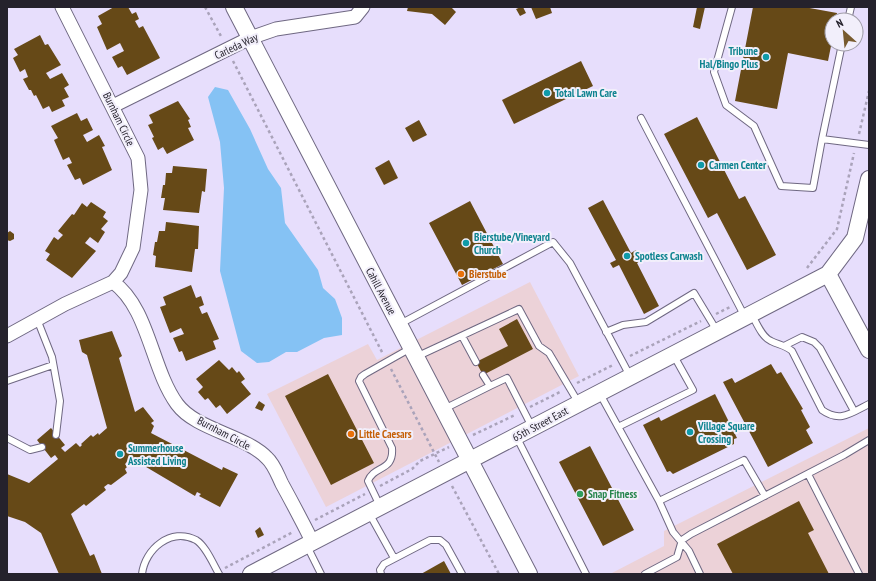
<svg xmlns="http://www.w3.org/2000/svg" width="876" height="581" font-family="'PT Sans Narrow',sans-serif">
	<rect width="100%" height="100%" fill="#e7defc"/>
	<path fill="#ecd2d8" d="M530 282 579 376 326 507 267 394 368 344 377 360Z
		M869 428V574H610L664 546V531Z"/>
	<path fill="#85c2f4" d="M215 87 228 90 250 129 268 169 281 188 285 223 318 270 323 288 335 299 342 318V335L324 338 297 352H286L269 362 257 363 241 351 220 271 224 188 220 142 208 97Z"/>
	<path fill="#664917" d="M114 7H128L132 14 136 12 139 19 135 21 139 28 143 26 160 58 127 75 122 66 118 68 112 57 124 51 120 43 107 50 97 27 102 24 98 16Z
		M408 7H451L456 12 445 25 432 14 407 11Z
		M521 7H523L526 13 520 16 516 9Z
		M531 7H550L552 13 536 19Z
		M697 7H705L700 29 693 27Z
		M753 7H804L837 13 836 20H832V41L828 61 788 53 777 109 735 101Z
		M40 35 45 45 48 44 61 65 46 73 50 79 62 73 69 85 64 88 69 97 62 100 65 106 52 112 49 106 43 109 36 95 34 96 31 90H29L23 79 28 77 25 69 20 72 13 58 18 55 14 49Z
		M581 61 593 86 514 124 502 100Z
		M178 101 190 119 188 120 191 127 188 128 194 140 167 154 163 147 158 150 152 138 154 137 148 125 153 123 149 115Z
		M77 113 81 121 87 118 93 130 83 135 87 142 99 135 105 146 102 147 112 170 83 185 80 178 75 180 67 165 72 163 69 157 63 160 54 140 58 138 51 126Z
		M697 117 739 199 745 196 776 255 747 270 717 213 708 218 664 134Z
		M419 120 427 135 413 142 405 128Z
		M389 160 398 178 384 185 375 168Z
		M173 166 207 169 205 192 202 191 199 213 163 210 165 198H161L163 185H165L166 173H172Z
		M603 200 631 253 636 250 642 260 637 263 659 306 644 314 619 265 613 268 610 263 616 260 588 208Z
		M470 201 503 264 462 285 429 223Z
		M91 202 106 212 103 217 108 221 101 229 105 232 98 243 90 237 85 243 96 251 72 278 46 260 50 254 45 251 54 237 58 240 63 235 58 231 72 214 74 215 82 203 87 207Z
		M166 222 199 226 198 249H195L192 272 155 267 156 256 153 255 155 242H157L159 231H165Z
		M10 231 14 234V239L10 241 7 240V233Z
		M191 285 196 298 201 296 204 305 199 307 202 314 207 312 219 339 213 341 216 349 186 361 182 351 179 352 173 338 184 334 181 328 170 333 160 307 166 305 163 297Z
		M517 319 533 349 483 375 476 362 508 346 499 329Z
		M112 331 122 356 119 358 135 412 143 407 154 421 151 423 154 426 151 433 222 470 223 467 238 474 220 507 199 496 201 494 197 492 195 496 131 458 125 464 127 467 125 469 127 473 111 485 108 484 104 487 106 490 86 506 84 504 71 514 90 556 94 554 102 574H59L41 533 25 522 7 516V474L29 483 58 459 55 455 51 458 37 440 51 428 65 445 61 448 65 452 76 443 80 447 82 445 81 444 91 435 93 437 98 433 99 435 107 428 87 355 82 352 79 340Z
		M219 360 229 370 232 367 237 373 239 371 245 379 241 382 251 394 227 414 220 405 216 408 208 398 205 400 198 392 203 387 196 379Z
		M771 364 777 374 781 372 803 409 801 410 810 427 806 430 813 443 768 467 723 382 732 378 735 383Z
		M328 374 374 463 331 485 285 396Z
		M715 394 737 438 734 439V444L673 474 670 471 667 472 643 425 659 417 661 421Z
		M259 401 265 405 262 411 255 408Z
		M590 446 634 530 603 546 559 462Z
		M799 501 814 530 808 533 829 574H733L717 544Z
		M260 527 264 535 258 538 255 531Z
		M444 561 451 574H421Z"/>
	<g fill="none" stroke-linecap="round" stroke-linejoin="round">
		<defs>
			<path id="service" d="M732 7 714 72 726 105 754 126 781 186 813 188 822 139 869 145
				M848 20 851 7
				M641 118 745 317
				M822 139 842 44
				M752 315C757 324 762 337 771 341 779 345 785 345 792 351L822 410C840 423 851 413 869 404
				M37 319 52 357 60 401 56 435
				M400 324 553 242 570 263 630 376
				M606 332 623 325 646 322 694 293 717 331
				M462 336 476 362
				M786 345 802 337 814 342 820 348 854 411
				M416 357 519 309 539 346 549 353 578 402
				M7 381 53 365
				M490 386 507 378 532 427
				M600 394 659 501 673 532 689 551 700 574
				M444 409 490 386 483 375
				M618 427 693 390 674 356
				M516 436 586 574
				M7 438 30 450 42 447
				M808 474 859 574
				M659 501 744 460 765 496
				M380 506 368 481C374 465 394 472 392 448L359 381 361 377 365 374 411 348
				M369 513 394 558
				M307 546 321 574
				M142 574C145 549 171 527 196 540 206 546 213 564 219 574
				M381 574 380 570 384 564 430 540H440L446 545 462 574
				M645 574 677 557 682 540 691 534 844 455 869 440"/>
			<path id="minor" d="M113 106 250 38 276 29 355 17 363 7
				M113 282C149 308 151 368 177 404 196 430 245 435 267 458 274 464 278 476 282 484 293 504 303 523 313 543
				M7 336 65 304 113 282 121 273 133 248 141 190 138 158 62 7"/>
			<path id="tertiary" d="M234 7 529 574
				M828 274 869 350
				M251 574 828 274 855 238 869 179"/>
		</defs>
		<use href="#service" stroke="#6f6882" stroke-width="8"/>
		<use href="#minor" stroke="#6f6882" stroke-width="15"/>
		<use href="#tertiary" stroke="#6f6882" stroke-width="18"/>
		<path stroke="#aaa3ba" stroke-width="2.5" stroke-dasharray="3 3" stroke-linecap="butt" d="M205 7 222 38
			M233 61 383 354
			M859 134 869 91
			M807 268 837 229 854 153
			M716 314 730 307
			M630 356 701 321
			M391 369 439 462
			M577 383 613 365
			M530 407 562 391
			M473 435 515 415
			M380 486 412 469 420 461 449 447
			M452 486 499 574
			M315 520 365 494
			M225 568 293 532"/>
		<use href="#service" stroke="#fff" stroke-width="6"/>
		<use href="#minor" stroke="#fff" stroke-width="13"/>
		<use href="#tertiary" stroke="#fff" stroke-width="16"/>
	</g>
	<g fill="#0f9aa8" stroke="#f2effb" stroke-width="1.5">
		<circle cx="766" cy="57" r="4"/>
		<circle cx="547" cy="93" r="4"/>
		<circle cx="701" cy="165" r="4"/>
		<circle cx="466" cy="243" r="4"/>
		<circle cx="627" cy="256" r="4"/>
		<circle cx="690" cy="432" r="4"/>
		<circle cx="120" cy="454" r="4"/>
	</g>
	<g fill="#e8710a" stroke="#f2effb" stroke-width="1.5">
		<circle cx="461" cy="274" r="4"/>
		<circle cx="351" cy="434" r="4"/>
	</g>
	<circle fill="#2e9e5b" stroke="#f2effb" stroke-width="1.5" cx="580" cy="494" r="4"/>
	<g text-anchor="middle" stroke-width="4" stroke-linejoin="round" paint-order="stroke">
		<g font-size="11" fill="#25222c" stroke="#f2effb">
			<text transform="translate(236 46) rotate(-25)" y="4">Carleda Way</text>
			<text transform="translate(119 119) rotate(64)" y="4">Burnham Circle</text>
			<text transform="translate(381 291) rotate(62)" y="4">Cahill Avenue</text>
			<text transform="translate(540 424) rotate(-28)" y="4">65th Street East</text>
			<text transform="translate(224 433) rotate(28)" y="4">Burnham Circle</text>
		</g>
		<g font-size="11" font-weight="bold" fill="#0d838f" stroke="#f2effb" text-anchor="start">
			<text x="758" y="55" text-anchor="end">Tribune<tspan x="758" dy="13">Hal/Bingo Plus</tspan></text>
			<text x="555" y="97">Total Lawn Care</text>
			<text x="709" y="169">Carmen Center</text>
			<text x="474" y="241">Bierstube/Vineyard<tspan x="474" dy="13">Church</tspan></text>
			<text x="635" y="260">Spotless Carwash</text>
			<text x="698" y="430">Village Square<tspan x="698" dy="13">Crossing</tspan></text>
			<text x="128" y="452">Summerhouse<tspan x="128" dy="13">Assisted Living</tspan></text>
		</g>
		<g font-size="11" font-weight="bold" fill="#c56008" stroke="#f2effb" text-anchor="start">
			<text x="469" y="278">Bierstube</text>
			<text x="359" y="438">Little Caesars</text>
		</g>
		<g font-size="11" font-weight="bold" fill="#27864d" stroke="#f2effb" text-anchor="start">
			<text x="588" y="498">Snap Fitness</text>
		</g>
	</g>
	<rect width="876" height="581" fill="none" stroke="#25222c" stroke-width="16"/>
	<g transform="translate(844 32) rotate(333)"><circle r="19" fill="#f2effb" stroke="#a09da8"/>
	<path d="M0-3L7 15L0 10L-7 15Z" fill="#785b2e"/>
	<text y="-6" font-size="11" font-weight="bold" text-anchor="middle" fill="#25222c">N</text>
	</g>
</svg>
